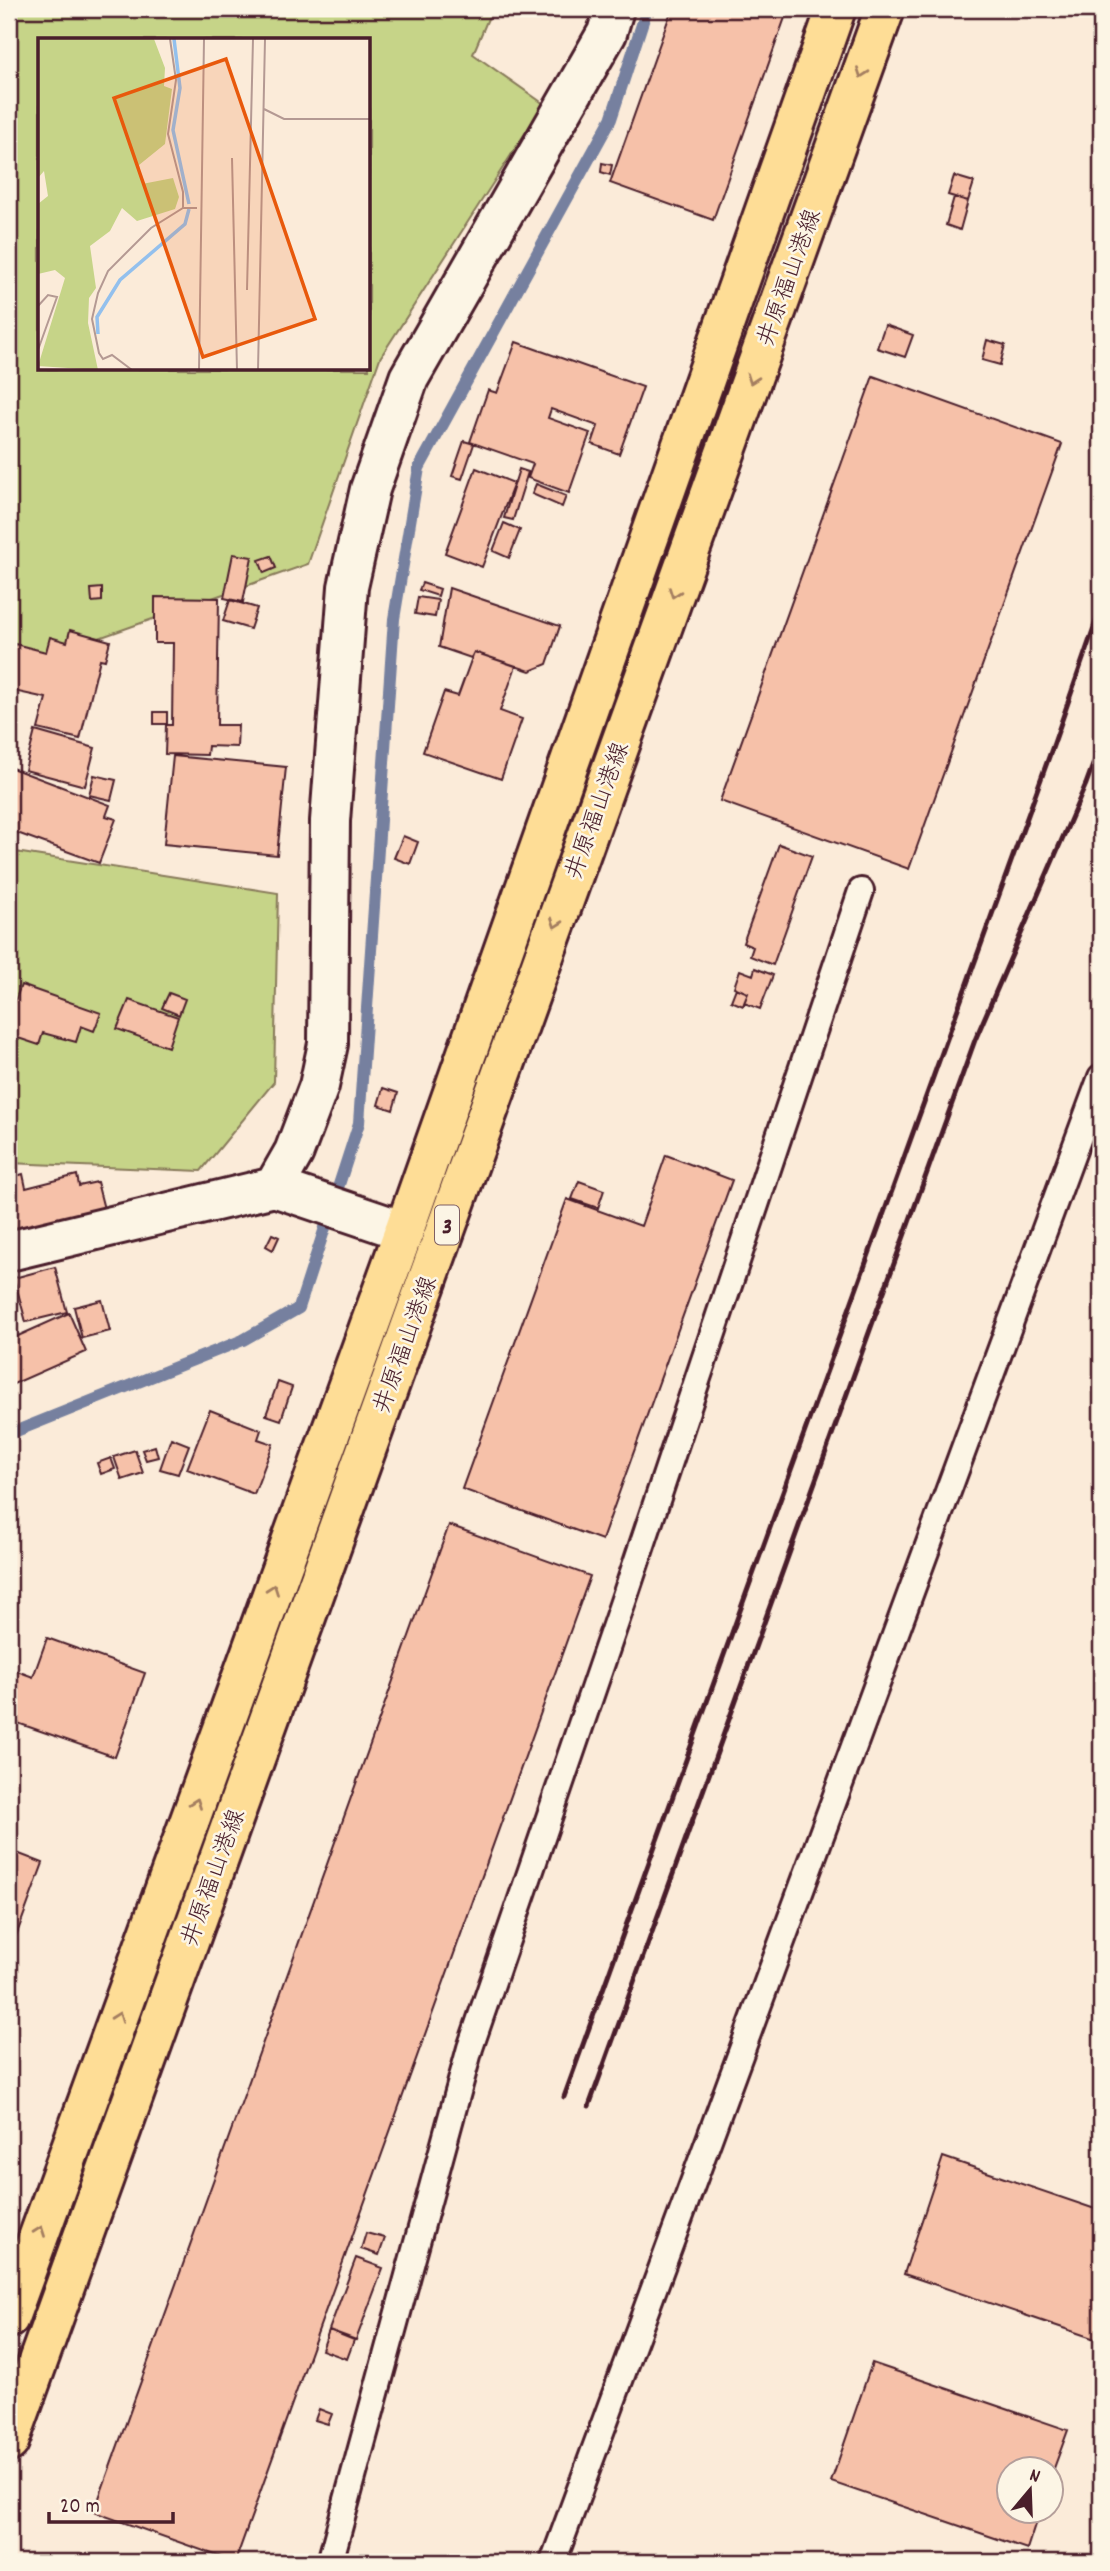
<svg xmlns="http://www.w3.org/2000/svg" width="1110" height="2571" font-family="Dekko,'Klee One',sans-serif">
	<rect width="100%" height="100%" fill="#fbebd9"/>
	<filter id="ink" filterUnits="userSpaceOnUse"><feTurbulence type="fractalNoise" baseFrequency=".0143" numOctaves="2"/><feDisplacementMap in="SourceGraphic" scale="14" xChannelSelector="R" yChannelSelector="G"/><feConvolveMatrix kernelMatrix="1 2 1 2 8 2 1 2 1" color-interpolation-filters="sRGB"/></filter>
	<g filter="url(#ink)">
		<path fill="#c6d488" stroke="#887a5a" stroke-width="2" fill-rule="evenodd" d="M9 9H492L473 54 544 104 380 358 308 564 14 668 9 696ZM40 40H369V369H40Z
			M9 851 278 893 274 1082 201 1171 9 1163Z"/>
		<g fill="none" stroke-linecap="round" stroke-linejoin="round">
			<path stroke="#76809f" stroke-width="12" d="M9 1434 243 1340 299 1308 359 1123 394 619 419 468 611 119 647 9"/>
		</g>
		<path fill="#f6c1a9" stroke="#4a1f2b" stroke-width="2" d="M672 9H788L713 220 610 183Z
			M602 163 612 165 610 175 601 172Z
			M954 176 974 182 968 201 948 195Z
			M954 197 968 201 960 230 946 225Z
			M885 325 913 335 905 357 877 348Z
			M987 340 1005 345 1000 365 982 360Z
			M516 342 643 387 619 454 592 444 598 426 551 409 548 418 590 433 569 493 528 478 533 464 470 442 488 390 497 393Z
			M873 376 1062 444 909 869 720 801Z
			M464 441 474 444 462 479 452 476Z
			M476 468 514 483 482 567 445 553Z
			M519 469 528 472 513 520 504 518Z
			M536 484 566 496 562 507 532 494Z
			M504 523 520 530 509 558 493 551Z
			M233 554 252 557 243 602 224 598Z
			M271 556 276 568 264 573 259 560Z
			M422 583 440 589 438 596 419 590Z
			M102 588V601L92 602 91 589Z
			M449 588 560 626 547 664 530 671 474 652 471 658 439 647Z
			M155 597 219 598 217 725H238L237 747 208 746 207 755 165 754 166 725H172L173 643H155Z
			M418 597 438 600 435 617 415 614Z
			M230 600 257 608 250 629 223 621Z
			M70 630 110 641 105 660 100 659 80 739 38 729 46 698 9 690V666L15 644 46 652 50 637 67 642Z
			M474 652 516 666 500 711 522 719 501 779 423 752 444 692 458 696Z
			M154 712H167V724H154Z
			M35 731 95 748 85 786 25 770Z
			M173 756 286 767 277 855 164 844Z
			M9 767 110 805 106 816 116 819 99 863 9 830Z
			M94 775 116 780 111 800 89 795Z
			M403 836 418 842 410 864 394 858Z
			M779 844 812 856 773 965 750 956 753 947 743 943Z
			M755 968 773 975 760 1009 744 1003 748 993 734 987 740 970 753 975Z
			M21 985 101 1013 94 1031 81 1026 76 1042 43 1033 39 1045 9 1035V1017Z
			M736 988 748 993 743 1006 731 1001Z
			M169 993 185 999 179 1015 162 1008Z
			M129 1000 178 1017 168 1047 117 1029Z
			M383 1088 398 1093 393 1110 378 1105Z
			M666 1155 732 1180 602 1540 462 1489 567 1199 641 1226Z
			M23 1174 26 1188 77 1175 79 1186 97 1182 104 1209 16 1231 9 1204V1178Z
			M579 1181 604 1190 598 1208 572 1199Z
			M272 1234 279 1237 273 1250 266 1246Z
			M55 1267 67 1312 26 1322 14 1278Z
			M102 1300 110 1331 82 1338 74 1307Z
			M69 1313 86 1352 9 1386V1340Z
			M278 1382 292 1387 281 1420 266 1415Z
			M210 1410 261 1430 258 1439 273 1444 254 1494 187 1469Z
			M171 1438 189 1445 178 1474 160 1469Z
			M155 1446 158 1457 146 1460 142 1450Z
			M135 1450 143 1473 122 1480 114 1457Z
			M111 1458 115 1469 101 1474 97 1463Z
			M449 1525 590 1576 235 2562 94 2512Z
			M47 1638 145 1673 115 1757 9 1720V1668L33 1677Z
			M9 1850 43 1863 16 1936 9 1934Z
			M943 2157 1101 2211V2332L1098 2340 904 2274Z
			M366 2233 385 2238 379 2255 361 2249Z
			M356 2258 383 2268 356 2340 329 2330Z
			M329 2330 354 2340 347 2359 322 2350Z
			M872 2363 1068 2430 1050 2479V2470H1009V2512H1039L1027 2549 831 2482Z
			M319 2409 332 2414 328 2424 315 2420Z"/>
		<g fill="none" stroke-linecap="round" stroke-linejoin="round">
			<defs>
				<path id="lane" d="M330 2562 470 2048 625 1596 861 891
					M553 2562 1101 1077"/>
				<path id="street" d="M274 1187 294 1152 319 1086 328 1044 330 821 348 587 370 489 409 378 607 33 614 9
					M9 1251 274 1187 404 1231"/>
				<path id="primary" d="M9 2318 404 1231 836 9
					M9 2442 885 9"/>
			</defs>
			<use href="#lane" stroke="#4a1f2b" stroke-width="30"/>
			<use href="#street" stroke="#4a1f2b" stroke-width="44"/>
			<use href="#primary" stroke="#4a1f2b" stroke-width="44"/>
			<use href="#lane" stroke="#fcf5e5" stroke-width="24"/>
			<use href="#street" stroke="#fcf5e5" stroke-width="38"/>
			<use href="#primary" stroke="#fedd96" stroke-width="38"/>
			<path stroke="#4a1f2b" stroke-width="5" d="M564 2097 1054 743 1101 607
				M589 2106 975 1040 1086 784 1101 743"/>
		</g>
		<defs><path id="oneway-chevron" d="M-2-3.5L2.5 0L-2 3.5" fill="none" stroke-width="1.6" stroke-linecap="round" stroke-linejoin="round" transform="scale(1.75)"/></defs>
		<g stroke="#a47e60">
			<use href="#oneway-chevron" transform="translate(862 73) rotate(110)"/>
			<use href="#oneway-chevron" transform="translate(752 379) rotate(110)"/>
			<use href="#oneway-chevron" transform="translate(674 593) rotate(110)"/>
			<use href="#oneway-chevron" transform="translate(556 923) rotate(110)"/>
			<use href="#oneway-chevron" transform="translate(273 1589) rotate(-70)"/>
			<use href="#oneway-chevron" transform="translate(196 1803) rotate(-70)"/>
			<use href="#oneway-chevron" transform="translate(118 2017) rotate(-70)"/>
			<use href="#oneway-chevron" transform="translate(40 2231) rotate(-70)"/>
		</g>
	</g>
	<g text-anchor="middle" stroke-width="5" stroke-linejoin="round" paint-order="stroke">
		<rect fill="#fcf5e5" stroke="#7f5f63" stroke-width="2" x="435" y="1205.5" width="24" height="39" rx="5"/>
		<g font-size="23" font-weight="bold" fill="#4a1f2b">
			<text x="447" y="1233">3</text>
		</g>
		<g font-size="24" fill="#4a1f2b" stroke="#fcf5e5">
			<text transform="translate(788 277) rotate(-70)" y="8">井原福山港線</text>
			<text transform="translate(596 810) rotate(-70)" y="8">井原福山港線</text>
			<text transform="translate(404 1344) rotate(-70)" y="8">井原福山港線</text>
			<text transform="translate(212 1877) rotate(-70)" y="8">井原福山港線</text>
		</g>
	</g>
	<g transform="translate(38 38)">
		<rect width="332" height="332" fill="#fbebd9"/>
		<path d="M0 1H116L127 30 126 48 134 51 127 106 101 127 104 146 135 140 141 159 137 171 99 183 84 170 72 193 52 208 58 250 51 260 50 285 60 332 0 328 27 240 17 232 0 236V166L10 158 6 133 0 140Z" fill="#c6d488"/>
		<path fill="none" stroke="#93c0ed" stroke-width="3.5" d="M136 1 142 50 135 92 151 166M60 296 59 279 82 242 147 186 151 171"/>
		<path fill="none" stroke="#b49993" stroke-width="2" d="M132 1 138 42 130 96 145 154V170M226 71 246 81H333M194 120 199 332M209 252 215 1M0 268 10 257 19 259 0 312M94 332 74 317 65 321 61 315 54 281 60 255 70 233 113 190 145 170H159M161 332 166 1M220 332 227 1"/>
		<path fill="#e8590c" fill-opacity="0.15" stroke="#e8590c" stroke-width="3.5" d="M188 21 277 281 165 319 76 60Z"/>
		<rect width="332" height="332" fill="none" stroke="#4a1f2b" stroke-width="3.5"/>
	</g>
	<rect width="1110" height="2571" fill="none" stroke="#fcf5e5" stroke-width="35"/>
	<rect x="18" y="18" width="1075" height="2536" fill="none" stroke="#4a1f2b" stroke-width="2.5" filter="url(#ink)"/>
	<g transform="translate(1030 2490) rotate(19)"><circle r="33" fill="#fcf5e5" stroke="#b59f9b" stroke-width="2"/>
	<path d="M0-5L12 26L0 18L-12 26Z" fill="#4a1f2b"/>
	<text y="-10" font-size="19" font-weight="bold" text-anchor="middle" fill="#4a1f2b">N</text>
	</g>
	<path d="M49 2512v10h124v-10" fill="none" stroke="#4a1f2b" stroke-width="3.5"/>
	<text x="60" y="2512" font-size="21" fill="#4a1f2b" stroke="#fcf5e5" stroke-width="5" paint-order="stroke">20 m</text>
</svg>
